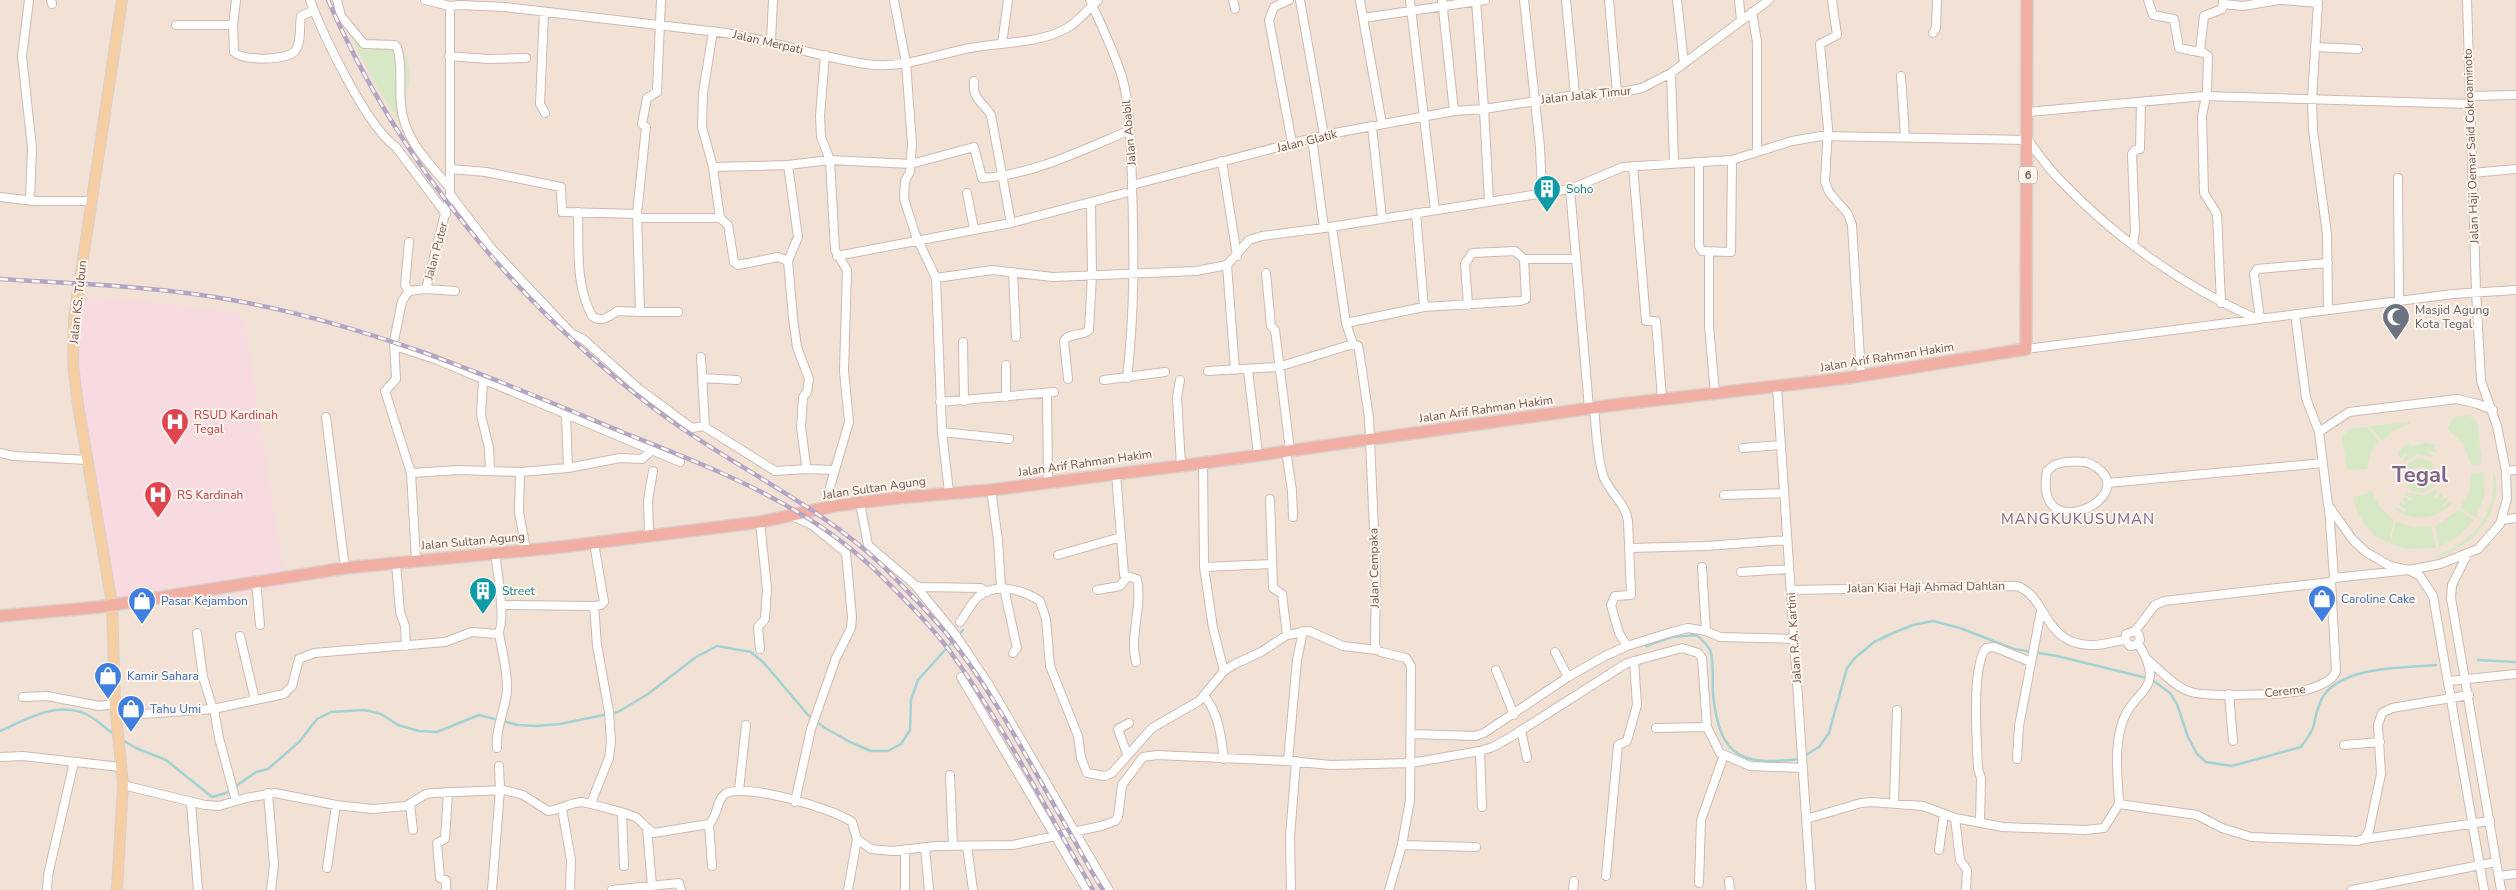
<svg xmlns="http://www.w3.org/2000/svg" width="2516" height="890" font-family="'Nunito Sans',sans-serif">
	<rect width="100%" height="100%" fill="#fbf1e7"/>
	<path fill="#f2e2d5" d="M0 0H2516V890H0Z"/>
	<path fill="#f8dae1" d="M76 297 133 300 238 313 245 324 286 588 139 607 112 602 75 370Z"/>
	<path fill="#d7e8c6" fill-rule="evenodd" d="M349 33 355 35 366 51C383 46 392 47 407 57L410 75 408 87 402 92 404 112 400 122 377 87Z
		M2468 415 2477 421 2482 464 2471 465 2463 443 2447 429 2454 417Z
		M2410 422V424L2394 430 2382 441 2369 426Z
		M2367 427 2379 441 2370 454 2367 469 2347 470 2342 436 2351 428Z
		M2423 442 2436 445 2434 448 2437 450 2435 453 2428 450 2427 452 2433 455 2432 457 2417 454 2405 461 2403 459 2407 455 2406 453 2401 458 2398 455V451L2409 443 2410 446 2424 444Z
		M2418 458 2431 461 2438 473 2435 486 2423 493 2410 490 2403 478 2406 465ZM2421 466 2427 468 2430 477 2427 483 2420 485 2413 482 2411 474 2415 468Z
		M2493 471C2496 475 2497 486 2496 493 2491 526 2467 549 2435 558V556C2473 543 2498 513 2493 471Z
		M2484 472 2485 495 2476 518 2460 508 2469 492 2471 473Z
		M2371 490 2379 506 2394 520 2389 542C2369 537 2357 516 2353 497L2366 494Z
		M2436 490 2438 492 2434 497 2435 499 2440 493 2443 496 2442 501 2445 497 2448 499 2442 506 2443 507 2450 501 2453 503C2436 520 2415 522 2395 510L2397 507 2405 512 2406 510 2399 505 2401 502 2405 505 2403 500 2405 497 2411 501 2412 499 2406 495 2409 493 2424 496Z
		M2459 510 2474 520 2459 536 2439 547 2435 526Z
		M2396 521 2414 527 2431 526 2436 548 2406 549 2390 544Z"/>
	<g fill="none" stroke-linecap="round" stroke-linejoin="round">
		<path stroke="#a3d2d4" stroke-width="2.5" d="M1646 646 1672 637 1697 635C1701 640 1710 646 1711 653 1714 666 1712 681 1713 695 1720 757 1740 766 1800 759
			M2478 660 2516 662
			M0 731C27 719 56 701 86 714 96 719 105 728 115 735
			M121 739 136 748 166 760 212 797 226 793 256 772 268 769 299 742 317 719 331 712 365 710 381 714 398 725 419 731 437 732 479 715 518 725 537 726 560 724 618 712 648 694 696 657 717 646 751 652 764 663 808 715 825 728 852 743 871 751H888L901 744 910 730 911 700 918 680 963 630
			M1804 756 1819 747 1829 733 1847 668 1855 658 1874 642 1893 633 1913 625 1933 621 1960 628 2014 649 2057 656 2151 679 2170 693 2177 704 2188 737 2197 754 2206 762 2232 766 2301 747C2305 741 2310 735 2313 728 2316 717 2317 705 2324 695 2345 666 2404 668 2436 665"/>
		<defs>
			<path id="minor" d="M29 0 22 56 32 148 30 199
				M51 0 52 4
				M236 0 233 25 234 52C243 61 286 61 295 51 302 43 299 25 301 16L314 10
				M310 0C323 35 367 127 396 147L446 214
				M337 0 341 16 364 44 395 45 397 47C403 65 399 87 401 105 404 140 429 163 450 188
				M425 0 450 6 460 5 505 7 726 33C773 41 819 57 866 64 901 70 937 54 970 48 1001 42 1039 44 1067 28 1078 22 1088 9 1098 0
				M894 0 906 63 912 144 910 172 905 181 904 199 916 236 936 278 942 432 949 492
				M1090 0C1101 25 1114 51 1122 77 1131 108 1131 151 1132 183 1134 252 1135 309 1127 378
				M1233 0 1235 9
				M1289 0 1274 7 1269 20 1292 143
				M1300 0 1324 135
				M1360 0 1363 18
				M1410 0 1435 210
				M1442 0 1454 111
				M1476 0 1484 109 1575 95 1617 93 1642 88 1671 73 1769 0
				M1524 0 1540 147 1542 193
				M1566 0 1575 95
				M1609 0 1617 93
				M1677 0 1684 63
				M1739 0 1741 20
				M1832 0 1837 35 1820 44 1828 128 1825 182 1829 192 1848 214 1852 225 1861 375
				M2148 0 2153 15 2174 19 2179 48 2204 53 2208 56 2207 91 2202 116 2204 193 2217 214 2221 303
				M2282 0 2318 3 2312 99 2313 130 2327 234 2328 309
				M2223 4 2243 6 2279 0
				M544 12 540 104 545 113
				M1752 12 1757 42V152
				M176 25H233
				M713 31 703 93 702 127 713 167 720 218 728 225 734 262 738 265 778 257 788 261
				M1933 33 1936 28 1937 0
				M771 41 773 0
				M1002 44 1008 0
				M2315 47 2358 49
				M2200 51 2204 16 2222 9 2223 0
				M825 55 820 116 821 137 830 160 835 250 847 270 844 371 849 422 830 487 834 506
				M449 56 488 59 526 58
				M1671 73 1674 163
				M1901 76 1905 137
				M974 81C972 99 982 101 991 115L1011 223
				M2470 96 2516 95
				M2028 112 2204 96 2470 104
				M1382 124 1363 18 1485 0
				M1372 127 1382 218
				M1312 138 1324 228
				M1222 161 1237 256
				M1699 162V246L1702 251 1731 252 1732 160
				M788 165 798 237 788 261 793 318 797 347 809 379 807 392 803 397 801 427 806 465 807 469 834 470
				M1633 166 1646 321H1656L1662 399
				M713 167 788 165 830 160 911 164 974 147 982 178C1033 175 1082 150 1128 131
				M451 169 486 172 561 187 562 212 637 214
				M2472 173 2516 169
				M2398 178 2399 301
				M1132 185 1324 135 1454 111 1484 109 1489 201
				M1570 189 1623 167 1732 160 1792 141 1821 136 2028 140C2038 153 2047 167 2059 179 2114 237 2184 287 2257 319
				M967 193 974 229
				M450 194 492 249 572 334 583 339 638 388 692 428 704 426
				M0 197 34 201H90
				M578 212C579 248 575 284 592 316 600 323 611 316 617 311L640 312 637 214 646 127 642 124 647 98 657 92 661 0
				M1416 213 1424 307
				M637 218H720
				M1332 227 1346 323 1353 344 1358 346 1359 350 1369 418 1376 575 1375 644 1377 650 1381 652 1406 658 1411 666 1410 800 1402 845 1389 890
				M2133 244 2135 231 2132 154 2135 150 2140 149 2141 102
				M1709 252V326L1715 393
				M837 256 1011 223 1125 193
				M1227 265 1235 370
				M1013 272 1016 337
				M1266 273 1271 326 1275 330 1290 450
				M936 278 992 270 1053 277 1196 271 1227 265 1249 240 1262 236 1324 228 1570 189 1589 408
				M426 289 455 291
				M409 291 405 285 409 242
				M1468 305 1465 264 1472 253 1515 251 1524 259
				M640 312H678
				M2295 314 2306 398 2319 432 2328 505 2353 540 2366 552 2390 566 2409 570 2420 576 2433 596 2484 890
				M2260 319 2254 274 2257 269 2328 263
				M1346 323 1424 307 1520 301 1526 299 1524 259H1576
				M963 342 964 401
				M395 346 435 359 680 462
				M2026 349 2453 294 2516 290
				M701 357 705 427 775 471 807 469
				M1006 365V397
				M1248 370 1258 454
				M1208 371 1278 367 1353 344
				M702 378 737 380
				M1068 379 1064 341C1069 332 1082 337 1089 330L1092 275 1091 203
				M483 380 481 415 489 448 490 471
				M1104 380 1165 372
				M1180 380 1177 397 1181 465
				M1777 387 1811 890
				M1047 393 1048 482
				M940 402 1054 392
				M1594 408C1596 428 1597 459 1604 478 1611 494 1626 504 1628 521L1631 593V595L1615 596 1611 605 1619 633 1627 646
				M566 415 568 468
				M326 417 345 568
				M942 432 1009 439
				M2319 432 2349 412 2457 399 2478 404 2493 410
				M1743 448 1781 445
				M1286 450 1292 491 1293 517
				M0 453 14 456 87 460
				M2065 462C2079 461 2090 460 2101 471 2133 501 2033 546 2047 471L2054 465Z
				M1203 463 1204 567 1213 628 1224 671
				M2506 471 2516 470
				M520 472 568 468 620 458 642 459 653 449
				M411 473 459 470 520 472 519 512 526 550
				M1116 473 1124 575 1137 579C1143 607 1129 635 1136 662
				M2108 483 2323 463
				M991 490 998 540 1001 588
				M1724 495 1784 493
				M1270 499 1273 588 1282 594 1287 635
				M860 503 868 545 915 585 922 587 981 588 987 592
				M2329 507 2334 578 2331 582
				M792 516 812 525 846 553 852 617 851 628 836 658 811 729 795 802
				M2502 520 2516 518
				M649 536 648 500 653 471
				M1630 548 1706 546 1787 540
				M2468 553 2452 585 2451 598 2501 890
				M1058 555 1121 537
				M416 560 411 473 385 391 396 379 394 341 402 301 409 291 426 289 450 194V6
				M396 563 400 612 405 626 406 646
				M1204 567 1271 564
				M1702 567 1706 631
				M1741 572 1789 569
				M2334 578 2409 570 2440 564 2478 549 2500 524 2507 499 2506 471 2497 426 2481 381 2476 291 2467 0
				M256 582 260 625
				M915 585 955 634 989 685 1109 890
				M1004 588 1017 648 1013 653
				M1097 590 1120 586 1127 577
				M1791 590 2017 586C2048 597 2043 644 2090 645 2102 646 2113 641 2125 640
				M501 605 594 606
				M960 622C966 614 972 601 979 596 997 582 1023 590 1040 601L1046 619 1050 666 1078 736 1081 758 1087 773 1105 776 1112 773 1152 728 1199 701 1224 671 1233 665 1261 652 1287 635 1309 631 1343 646 1377 650
				M2135 631 2139 635 2140 640 2136 645 2130 646 2125 640 2126 634 2135 631 2155 605 2164 601 2331 582
				M197 633 203 677 213 709
				M240 636 255 700
				M760 649 758 627 765 619 767 589 760 522
				M1555 652 1568 677
				M2148 660C2161 671 2175 687 2191 692 2206 697 2293 695 2309 689 2319 686 2333 681 2336 671L2331 582
				M1496 670 1514 715
				M961 677 1087 890
				M2449 681 2516 674
				M2229 694 2233 741
				M1204 696C1219 713 1221 737 1224 759
				M23 697 47 696 99 706 115 704
				M214 709 219 738 236 801
				M116 716 213 709 284 694 292 686 299 659 314 653 445 642 472 632 497 634C507 627 497 568 495 553
				M1656 728 1707 727
				M1521 730 1527 758
				M1411 734 1475 736 1484 733 1568 677 1603 657 1627 646 1672 632 1688 628 1706 631 1720 637 1794 639
				M2344 745 2380 742
				M497 748C495 730 505 710 507 691 508 672 502 652 499 633
				M1480 751 1482 807
				M1127 754 1118 729 1129 723
				M0 757 23 756 120 767
				M2017 759 2019 726 2041 611
				M1288 761 1297 660 1303 631
				M950 775 953 846
				M123 785 205 805 219 806 246 798 275 793 336 805 373 809 406 806 426 794 433 793 504 790 523 795 548 811C559 810 570 803 581 802 586 802 633 815 637 818 643 823 647 829 654 833L709 824C719 815 715 802 725 794 744 782 835 809 852 822L857 839 848 890
				M739 790 746 725
				M268 793 274 865 271 890
				M191 803 198 890
				M591 803 609 758 611 742 609 712 597 645 594 606 601 605 604 602 594 543
				M1894 803 1897 710
				M2119 804C2118 779 2114 752 2121 727 2131 687 2169 694 2138 643
				M410 805 413 830
				M562 809 571 860 570 890
				M622 813 624 866
				M1955 818 1960 860 1967 870 1966 890
				M1806 819 1861 803 1872 802 1923 806 1955 818 2003 827 2085 830 2104 828 2119 804 2197 815 2222 828 2251 837 2358 841 2364 839 2369 831 2381 774 2378 725 2382 713 2392 708 2469 695
				M1980 823 1981 778 1978 769C1977 743 1971 667 1986 648L1994 647 2031 662
				M709 824 712 866
				M647 828 652 886
				M857 839 871 849 892 851 936 846 1013 845 1101 826 1115 821 1118 817 1122 785 1143 757 1157 755 1288 761 1331 765 1411 763 1480 751 1493 747 1509 738 1627 663 1682 648 1698 653 1702 658 1707 727 1720 753 1750 766 1803 768
				M2364 839 2490 821
				M1402 845 1476 847
				M967 846 973 890
				M925 848 929 890
				M905 850V890
				M1939 850 1944 814
				M327 868 336 805
				M1606 876 1618 745 1627 741 1637 705 1634 661
				M2499 876 2516 874
				M1729 881 1730 890
				M1699 883 1701 820 1724 755
				M47 890 48 875 74 762
				M446 890V880L440 878 437 843 445 839 448 792
				M492 890 500 790 499 766
				M612 890 679 883 681 890
				M1291 890 1290 837 1296 761
				M1573 890 1574 881
				M2352 890 2496 862"/>
			<path id="major" d="M117 890 123 785 115 704 112 604 78 405 73 365 74 318 122 0"/>
			<path id="highway" d="M0 616 100 607 345 568 561 547 760 522 834 506 896 498 991 490 1203 463 1613 405 1847 378 2026 349 2027 0"/>
		</defs>
		<use href="#minor" stroke="#cebab0" stroke-width="10"/>
		<use href="#major" stroke="#d8d0cd" stroke-width="12"/>
		<use href="#highway" stroke="#d8d0cd" stroke-width="14"/>
		<use href="#minor" stroke="#fff" stroke-width="8"/>
		<use href="#major" stroke="#f5cea4" stroke-width="10"/>
		<use href="#highway" stroke="#f1aea2" stroke-width="11"/>
		<defs>
			<path id="rail" d="M328 0C398 161 516 304 656 410 729 465 819 504 884 567 906 590 930 613 950 638 996 696 1032 768 1070 833 1081 852 1091 872 1103 890
				M0 279C77 284 155 286 232 300 371 325 492 378 622 432 712 468 806 503 877 572 902 597 928 622 949 650 1004 725 1046 810 1093 890"/>
		</defs>
		<use href="#rail" stroke="#b3a5c4" stroke-width="4.5"/>
		<use href="#rail" stroke="#fef5ed" stroke-width="2.5" stroke-dasharray="8" stroke-linecap="butt"/>
	</g>
	<defs>
		<symbol id="building-pin" viewBox="-11 -11 22 30"><path d="M0 17L-7.5 6A9.5 9.5 0 1 1 7.5 6Z" fill="#0f9aa8" stroke="#fef5ed"/><path d="M-4-6H4V6H1V3H-1V6H-4ZM-2.5-4.3h1.7v1.8h-1.7ZM.8-4.3h1.7v1.8H.8ZM-2.5-1h1.7V.8h-1.7ZM.8-1h1.7V.8H.8Z" fill="#fff"/></symbol>
		<symbol id="mosque-pin" viewBox="-11 -11 22 30"><path d="M0 17L-7.5 6A9.5 9.5 0 1 1 7.5 6Z" fill="#6b7280" stroke="#fef5ed"/><path d="M3.5-4.9A6 6 0 1 0 3.5 4.9A5 5 0 1 1 3.5-4.9Z" fill="#fff"/></symbol>
		<symbol id="hospital-pin" viewBox="-11 -11 22 30"><path d="M0 17L-7.5 6A9.5 9.5 0 1 1 7.5 6Z" fill="#e0444e" stroke="#fef5ed"/><path d="M-5-5h3v3.5h4V-5h3V5h-3V1.5h-4V5h-3Z" fill="#fff"/></symbol>
		<symbol id="shop-pin" viewBox="-11 -11 22 30"><path d="M0 17L-7.5 6A9.5 9.5 0 1 1 7.5 6Z" fill="#3f7fe0" stroke="#fef5ed"/><path d="M-5-2.5h2.3a2.7 3.5 0 0 1 5.4 0H5L5.5 6h-11ZM-1.5-2.5h3a1.5 2.3 0 0 0-3 0Z" fill="#fff"/></symbol>
	</defs>
	<g fill-rule="evenodd">
		<use href="#building-pin" x="1531" y="173" width="32" height="43"/>
		<use href="#mosque-pin" x="2380" y="301" width="32" height="43"/>
		<use href="#hospital-pin" x="159" y="406" width="32" height="43"/>
		<use href="#hospital-pin" x="142" y="479" width="32" height="43"/>
		<use href="#building-pin" x="467" y="575" width="32" height="43"/>
		<use href="#shop-pin" x="2306" y="583" width="32" height="43"/>
		<use href="#shop-pin" x="126" y="585" width="32" height="43"/>
		<use href="#shop-pin" x="92" y="660" width="32" height="43"/>
		<use href="#shop-pin" x="115" y="693" width="32" height="43"/>
	</g>
	<g text-anchor="middle" stroke-width="4" stroke-linejoin="round" paint-order="stroke">
		<rect fill="#fef5ed" stroke="#9d867d" stroke-width="1" x="2019" y="166.5" width="18" height="17" rx="4"/>
		<g font-size="11" font-weight="bold" fill="#73564d">
			<text x="2028" y="179">6</text>
		</g>
		<g font-size="12" fill="#73564d" stroke="#fef5ed">
			<text transform="translate(768 42) rotate(13)" y="4">Jalan Merpati</text>
			<text transform="translate(1586 95) rotate(-6)" y="4">Jalan Jalak Timur</text>
			<text transform="translate(1129 133) rotate(-95)" y="4">Jalan Ababil</text>
			<text transform="translate(1307 141) rotate(-14)" y="4">Jalan Glatik</text>
			<text transform="translate(2471 146) rotate(-92)" y="4">Jalan Haji Oemar Said Cokroaminoto</text>
			<text transform="translate(436 251) rotate(-75)" y="4">Jalan Puter</text>
			<text transform="translate(78 302) rotate(-84)" y="4">Jalan KS. Tubun</text>
			<text transform="translate(1887 357) rotate(-9)" y="4">Jalan Arif Rahman Hakim</text>
			<text transform="translate(1486 409) rotate(-8)" y="4">Jalan Arif Rahman Hakim</text>
			<text transform="translate(1085 463) rotate(-8)" y="4">Jalan Arif Rahman Hakim</text>
			<text transform="translate(874 488) rotate(-8)" y="4">Jalan Sultan Agung</text>
			<text transform="translate(473 541) rotate(-5)" y="4">Jalan Sultan Agung</text>
			<text transform="translate(1374 568) rotate(-91)" y="4">Jalan Cempaka</text>
			<text transform="translate(1926 587) rotate(-1)" y="4">Jalan Kiai Haji Ahmad Dahlan</text>
			<text transform="translate(1794 638) rotate(-94)" y="4">Jalan R.A. Kartini</text>
			<text transform="translate(2285 691) rotate(-6)" y="4">Cereme</text>
		</g>
		<g font-size="12" fill="#0d838f" stroke="#fef5ed" text-anchor="start">
			<text x="1566" y="193">Soho</text>
			<text x="502" y="595">Street</text>
		</g>
		<g font-size="12" fill="#5b616d" stroke="#fef5ed" text-anchor="start">
			<text x="2415" y="314">Masjid Agung<tspan x="2415" dy="14">Kota Tegal</tspan></text>
		</g>
		<g font-size="12" fill="#be3a42" stroke="#fef5ed" text-anchor="start">
			<text x="194" y="419">RSUD Kardinah<tspan x="194" dy="14">Tegal</tspan></text>
			<text x="177" y="499">RS Kardinah</text>
		</g>
		<g font-size="12" fill="#366cbe" stroke="#fef5ed" text-anchor="start">
			<text x="2341" y="603">Caroline Cake</text>
			<text x="161" y="605">Pasar Kejambon</text>
			<text x="127" y="680">Kamir Sahara</text>
			<text x="150" y="713">Tahu Umi</text>
		</g>
		<g font-size="15" letter-spacing="1" fill="#7c658f" stroke="#fef5ed">
			<text x="2078" y="524">MANGKUKUSUMAN</text>
		</g>
		<g font-size="22" font-weight="bold" fill="#7c658f" stroke="#fef5ed">
			<text x="2420" y="482">Tegal</text>
		</g>
	</g>
</svg>
